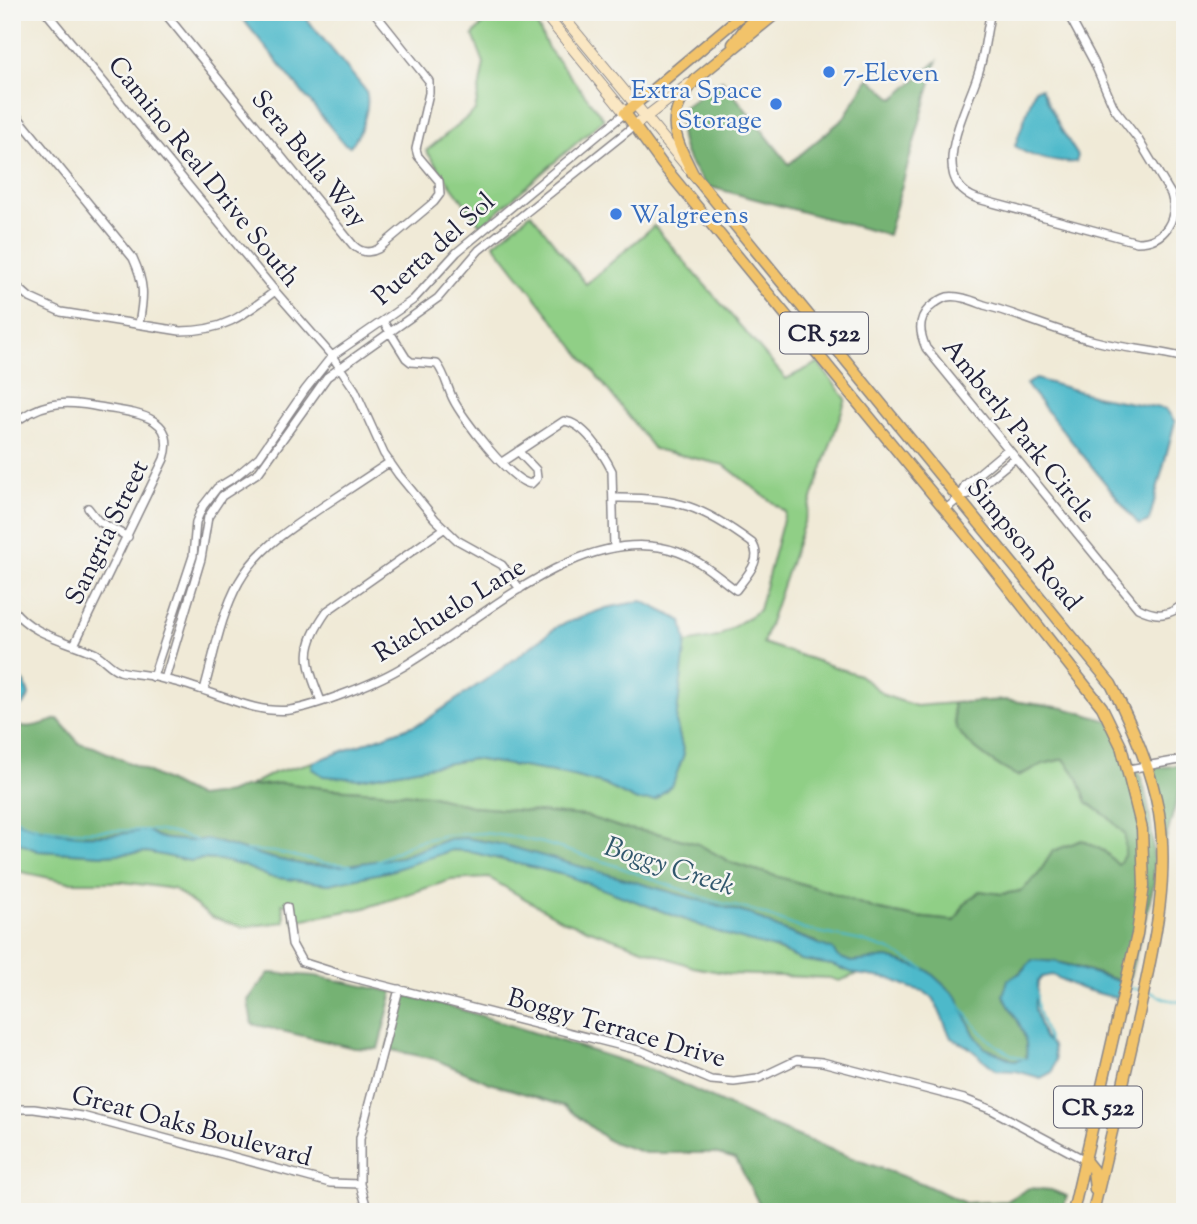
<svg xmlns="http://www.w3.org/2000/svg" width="1197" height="1224" font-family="'Sorts Mill Goudy',serif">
	<rect width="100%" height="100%" fill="#f6f6f2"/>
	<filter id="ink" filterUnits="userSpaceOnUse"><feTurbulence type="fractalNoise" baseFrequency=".0143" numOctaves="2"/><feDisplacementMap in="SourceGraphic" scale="14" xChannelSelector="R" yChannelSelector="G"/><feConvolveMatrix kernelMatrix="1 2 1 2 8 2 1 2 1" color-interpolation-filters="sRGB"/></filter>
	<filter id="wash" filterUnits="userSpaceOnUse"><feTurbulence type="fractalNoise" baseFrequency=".00686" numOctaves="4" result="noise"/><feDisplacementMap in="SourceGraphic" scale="28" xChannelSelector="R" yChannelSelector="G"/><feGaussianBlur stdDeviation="1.57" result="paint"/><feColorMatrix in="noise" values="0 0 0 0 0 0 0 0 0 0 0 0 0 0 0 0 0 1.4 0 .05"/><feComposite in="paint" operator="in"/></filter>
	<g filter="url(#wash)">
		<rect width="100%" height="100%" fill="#f0ead7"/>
		<path fill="#90cf86" stroke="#597860" stroke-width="2" d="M493 12H531L548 48 604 119 481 226 426 151 475 111 484 63 473 35Z
			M531 213 586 284 654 226 786 379 818 363 846 399 763 643 859 675 886 696 916 706 953 703C954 710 953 720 956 726 962 743 1001 769 1018 776L1043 764 1064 759 1078 778 1087 802 1108 817 1125 834V854L1118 866 1104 851 1082 840 1053 851 1037 877 1021 891 1002 894 979 891 964 905 955 921 915 917 875 909 826 891 732 863 698 844 661 834 622 828 586 816 475 807 429 795 331 789 284 783 249 786 273 773 313 762 312 768 359 779 473 759 565 774 603 784 637 801 684 754 676 722 685 643 718 637 759 610 785 512 724 465 654 449 494 244Z
			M12 840 38 851 104 855 147 852 190 861 201 859 220 860 244 866 270 877 329 884 390 871 452 850 467 851 568 876 723 934 766 945 801 960 832 965 858 974 839 981 830 978 730 974 693 967 562 920 489 878 451 880 365 908 293 921 290 904H282L285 922 243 927 211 917 174 889 123 882H69L12 870Z"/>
		<path fill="#74b273" stroke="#4b6a57" stroke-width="2" d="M937 61 888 235 707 186C685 159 678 145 680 110L722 80 789 164 843 119 869 78 894 99Z
			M1005 700 1064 708 1109 721C1119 737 1129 753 1137 769 1152 800 1154 850 1154 884L1128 984C1105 977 1046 951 1027 965 1017 973 1010 985 1003 995 1014 1016 1030 1034 1026 1058L1015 1061 985 1048 974 1034 957 997 927 970 888 958 851 962 838 957 816 942 779 929 752 915 504 845 466 838 449 839 401 857 342 866 306 865 275 859 207 839 193 841 166 839 158 837 146 830C100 839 56 838 12 819V724C30 730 41 724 58 719L79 743 94 747 143 769 198 797 229 793 243 787 284 783 331 789 429 795 475 807 586 816 622 828 661 834 698 844 732 863 826 891 875 909 915 917 955 921 964 905 980 891 1002 894 1021 891 1037 876 1053 851 1082 840 1104 851 1118 865 1125 854V834L1108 817 1087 802 1078 778 1064 759 1043 764 1018 776C1002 769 962 743 956 726 953 720 954 710 953 703Z
			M1185 765V770L1161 857 1151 768Z
			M269 973 315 976 393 992 378 1049 354 1048 252 1024 248 1000Z
			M401 994 453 1007 652 1070 761 1121 852 1158 921 1183 965 1203 1007 1201 1029 1188 1051 1190 1067 1196 1062 1212H766L758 1202 736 1159 714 1153H645L609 1141 564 1106 490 1083 434 1059 387 1049Z"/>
		<path fill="#4eb9ca" stroke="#386e82" stroke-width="2" d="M237 12H301L366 91C371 106 361 135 350 146L344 144Z
			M1041 88 1061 129 1078 156 1076 162C1058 164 1028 157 1015 146L1035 89Z
			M1036 379 1099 397 1166 409 1175 422 1149 521 1139 525 1031 391 1026 384Z
			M642 601 682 621 686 642 676 722 684 754 673 784 655 800 637 801 603 784 565 774 473 759 359 779 323 776 312 768 313 762 423 722 500 670 558 626 606 608Z
			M12 674 25 683 29 695C27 703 20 709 12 709Z
			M12 819C56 838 100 839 146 830L158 837 166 839 193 841 206 839 275 859 306 865 342 866 400 857 449 839 466 838 504 845 752 915 779 929 832 949 838 957 851 962 888 958 927 970 957 997 974 1034 985 1048 1015 1061 1026 1058C1030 1034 1014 1016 1003 995L1008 980 1020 973 1032 960 1057 962 1128 984 1123 1000 1079 988 1052 975 1042 977 1038 982 1035 1010 1044 1038 1053 1046 1055 1060 1052 1072 1041 1078 1016 1071 996 1070 967 1046 951 1038 934 999 923 991 911 988 891 979 856 974 832 965 801 960 777 949 723 934 568 876 467 851 452 850 390 871 329 884 270 877 244 866 220 860 201 859 190 861 147 852 104 855 38 851 12 840Z"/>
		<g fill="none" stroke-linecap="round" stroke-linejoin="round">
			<path stroke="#4eb9ca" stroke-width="2" d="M12 816C46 839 109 829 148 830 165 830 180 835 196 840
				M246 850 275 852 325 863 351 865
				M377 861 415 842 446 835 484 833 514 837 543 843 608 863 713 901 755 911 803 929 862 941 890 950 924 969
				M1129 988 1141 990
				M1036 990 1038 1010 1049 1042
				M1150 992 1166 999 1185 1003
				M960 1005C976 1028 996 1052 1024 1059"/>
		</g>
	</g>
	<g filter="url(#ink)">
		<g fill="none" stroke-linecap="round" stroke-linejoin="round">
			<defs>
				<path id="minor" d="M46 12 275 291 332 356 355 390 384 454 398 474 435 519 457 540 502 565 520 589
					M164 12 353 245C360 252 369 254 378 249L434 202 440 194 439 181 418 156 416 149 429 93V81L374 12
					M991 12C986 31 985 52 979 71 969 106 924 181 978 199L1137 242C1165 242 1179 219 1171 194L1138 139 1114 108 1094 62 1067 12
					M1180 12 1185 18
					M12 110 133 258C145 284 144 296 139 324
					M12 282 30 298 61 312 180 331C223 331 242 317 275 291
					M383 321 406 358 411 362 437 364C445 374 447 387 453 399 462 418 511 482 531 484L537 478 536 470 518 451
					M1185 358C1155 350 1125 349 1095 341 1058 332 1021 315 984 305 973 301 959 295 947 297 940 299 934 304 929 308 917 320 920 334 926 348L1138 608C1156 617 1170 617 1185 602
					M12 425C24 415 36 408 51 405 69 401 87 405 105 408 135 413 178 416 164 459L74 645
					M502 462 564 421C584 423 603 453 612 471L614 548
					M960 497 972 493 1015 458
					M88 508 98 521 128 537
					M945 510 960 497 965 485 1008 449
					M12 608C31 635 66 640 94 653 104 658 110 668 120 671 131 674 141 674 152 676 165 680 179 682 193 687 224 696 257 714 290 710 317 706 375 683 399 669 476 626 582 518 678 552 700 560 718 577 736 590 746 576 764 560 752 543 702 506 677 497 613 498
					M153 677 193 556 196 522 203 506 217 488 235 477 259 457 305 390 332 356 413 300 457 252 625 113
					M165 679 201 559 208 517 222 496 259 472 327 377 438 298 479 250 634 126
					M204 690C214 655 221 614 239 582 259 547 290 529 322 507 345 492 367 477 390 462
					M321 701C305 661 301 648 327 611L445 528
					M1129 769 1185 759
					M287 907 292 944 302 962 346 976 642 1051 711 1080 734 1082 757 1079 797 1060 822 1062 964 1099 992 1110 1085 1160
					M12 1109H34L82 1116 330 1183 360 1184
					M368 1212 360 1184V1138L399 989"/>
				<path id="secondary" d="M543 12 625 113
					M559 12 688 168
					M634 126 689 84"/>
				<path id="primary" d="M745 12 625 113 662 164 985 558 1102 707 1121 746 1142 829 1144 886 1137 934 1073 1212
					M778 12 697 78C664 117 672 132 693 174L1111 684C1132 725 1151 768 1159 813 1170 882 1153 948 1139 1014 1124 1080 1109 1146 1093 1212
					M733 44 747 26 762 12
					M1085 1160 1093 1170 1095 1190"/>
			</defs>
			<use href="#minor" stroke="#898689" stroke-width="10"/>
			<use href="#secondary" stroke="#898689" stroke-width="12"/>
			<use href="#primary" stroke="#898689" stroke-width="13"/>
			<use href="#minor" stroke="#fff" stroke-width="7"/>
			<use href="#secondary" stroke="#fae7c3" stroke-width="10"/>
			<use href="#primary" stroke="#f2c36a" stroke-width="10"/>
		</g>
	</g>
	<g fill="#3f7fe0" stroke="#f6f6f2" stroke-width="2.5">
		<circle cx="829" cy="72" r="7"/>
		<circle cx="776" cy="104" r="7"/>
		<circle cx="616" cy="214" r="7"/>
	</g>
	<g text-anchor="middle" stroke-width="5" stroke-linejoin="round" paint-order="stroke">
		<g fill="#f6f6f2" stroke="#626272" stroke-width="2">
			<rect x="780" y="312.5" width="88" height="41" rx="5"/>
			<rect x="1054" y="1086.5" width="88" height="41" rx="5"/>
		</g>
		<g font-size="24" font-weight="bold" fill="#22223b">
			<text x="824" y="341">CR 522</text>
			<text x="1098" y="1115">CR 522</text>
		</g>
		<g font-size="26" fill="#366cbe" stroke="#f6f6f2" text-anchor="start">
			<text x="843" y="81">7-Eleven</text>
			<text x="762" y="98" text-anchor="end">Extra Space<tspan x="762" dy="30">Storage</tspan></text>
			<text x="630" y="223">Walgreens</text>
		</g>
		<g font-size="26" fill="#22223b" stroke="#f6f6f2">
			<text transform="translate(310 158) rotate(51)" y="9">Sera Bella Way</text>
			<text transform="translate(205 171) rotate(51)" y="9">Camino Real Drive South</text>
			<text transform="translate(433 248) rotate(-42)" y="9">Puerta del Sol</text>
			<text transform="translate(1020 430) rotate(51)" y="9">Amberly Park Circle</text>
			<text transform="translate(106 532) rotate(-64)" y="9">Sangria Street</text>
			<text transform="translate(1025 544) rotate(50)" y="9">Simpson Road</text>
			<text transform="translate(449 609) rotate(-32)" y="9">Riachuelo Lane</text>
			<text transform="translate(617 1027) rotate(16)" y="9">Boggy Terrace Drive</text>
			<text transform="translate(192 1125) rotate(15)" y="9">Great Oaks Boulevard</text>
		</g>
		<g font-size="28" font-style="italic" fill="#31576d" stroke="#f6f6f2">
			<text transform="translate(670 865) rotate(18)" y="10">Boggy Creek</text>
		</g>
	</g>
	<rect width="1197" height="1224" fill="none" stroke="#f6f6f2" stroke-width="42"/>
</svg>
